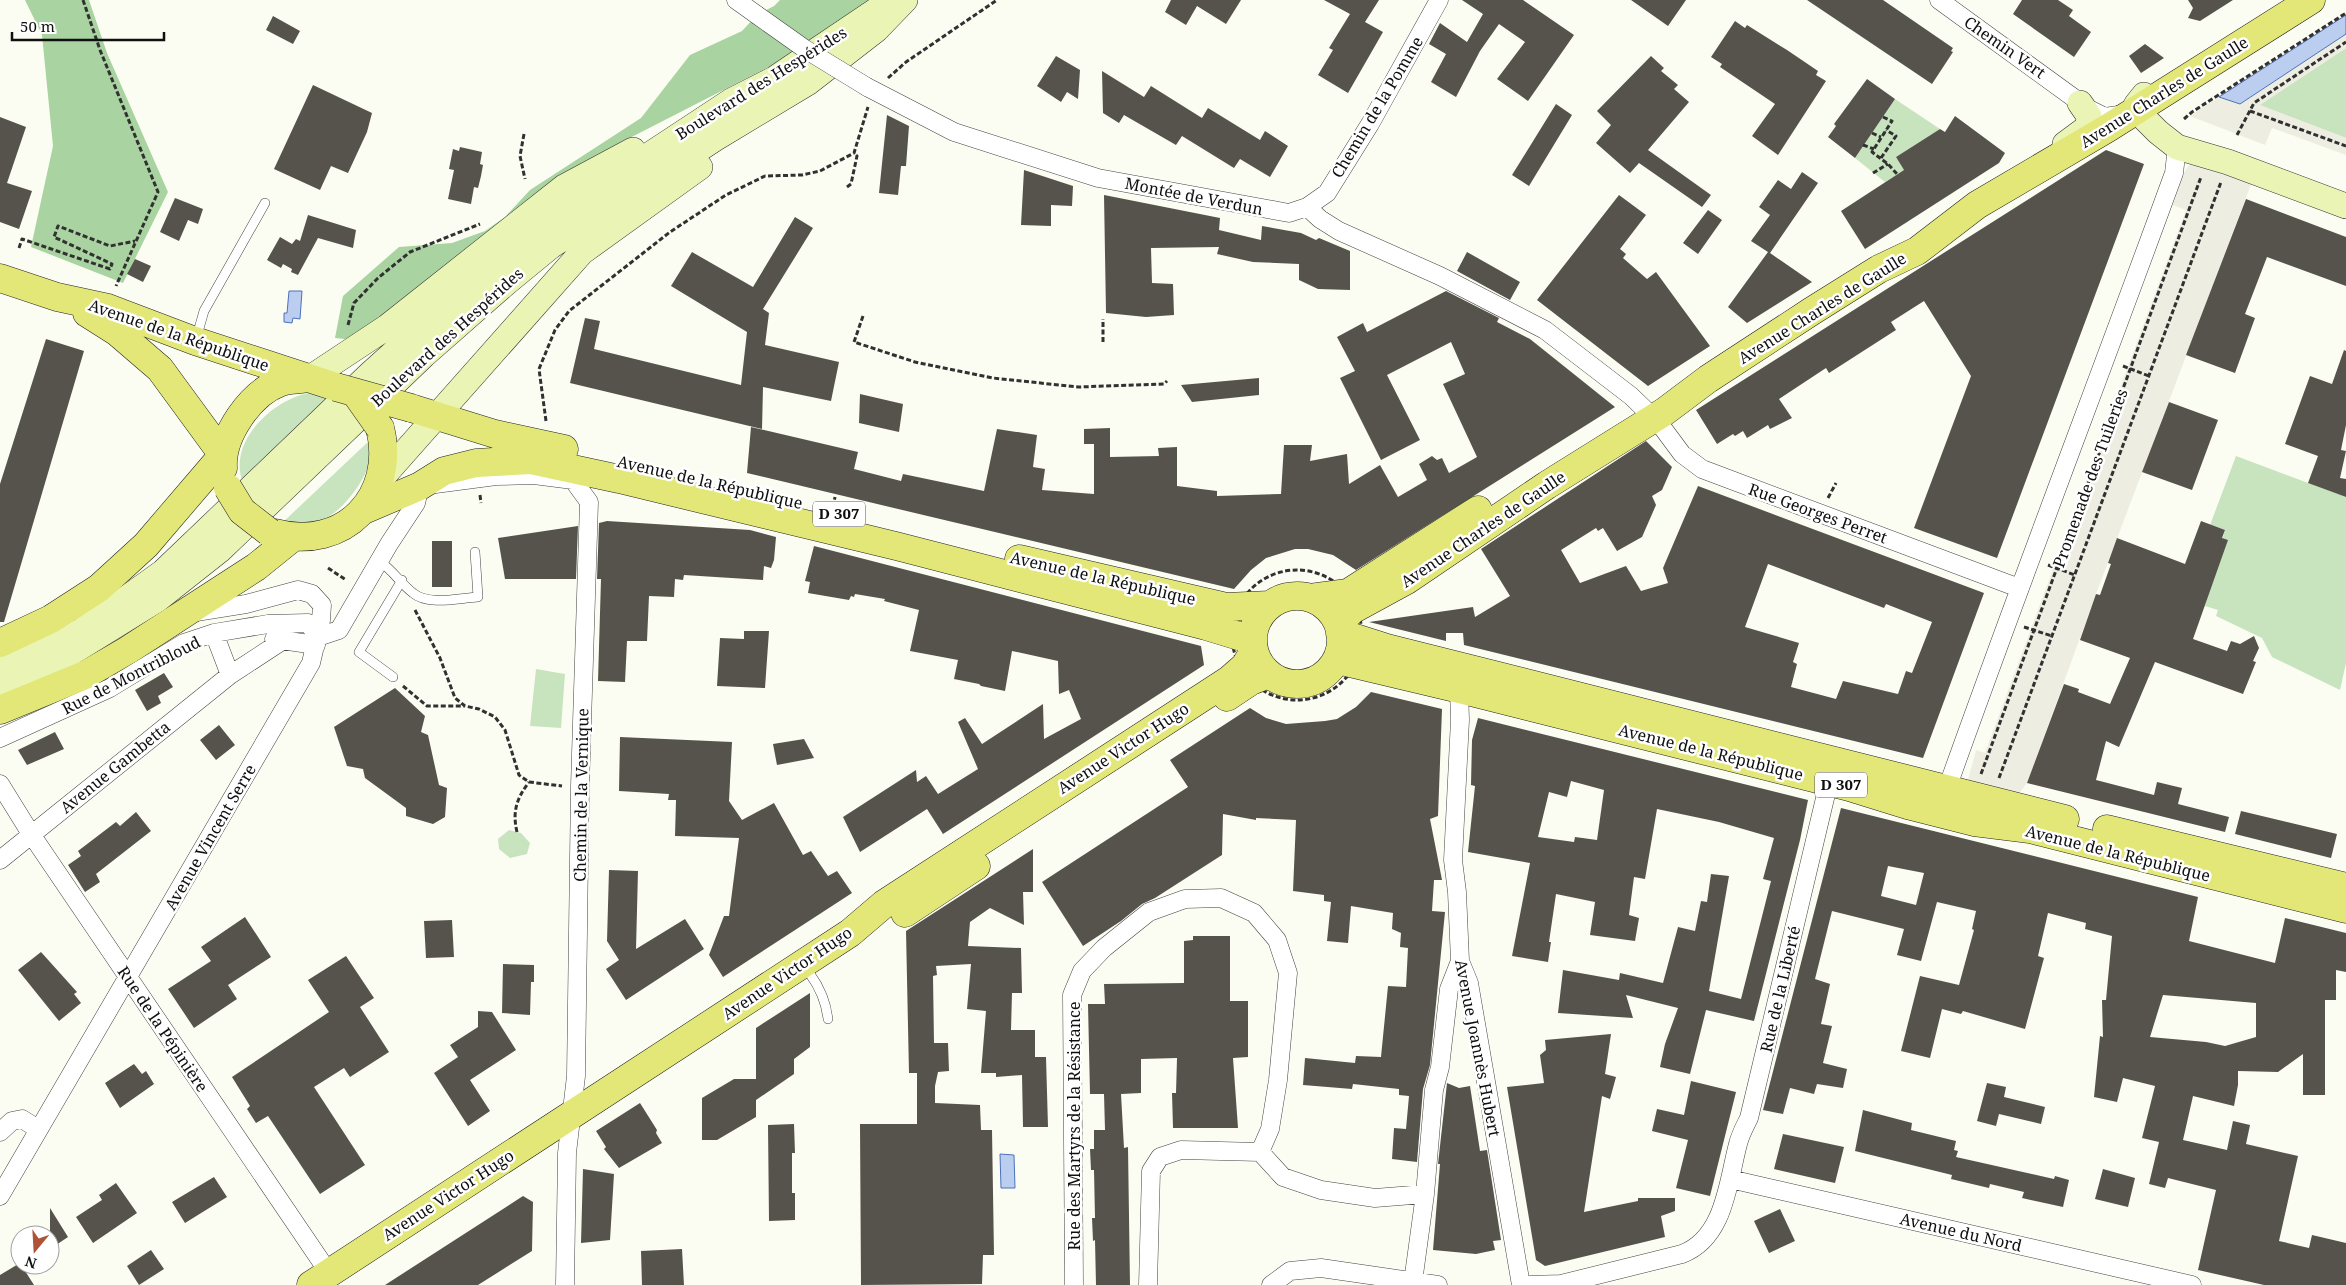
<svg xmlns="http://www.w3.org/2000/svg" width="2346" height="1285" font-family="'Noto Serif',serif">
	<rect width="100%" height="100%" fill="#fcfdf2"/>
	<path fill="#c8e4bf" d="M2346 48V138L2259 105Z
		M1895 99 1940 129 1896 157 1904 170 1885 182 1855 158Z
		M308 393 328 396 243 483C227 443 271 401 308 393Z
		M370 440C370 448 371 456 369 463 364 484 338 517 316 522 305 525 292 523 281 524Z
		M2236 456 2346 497V663L2340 690 2272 657 2262 638 2216 616 2218 610 2205 606 2225 530 2210 525Z
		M536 669 565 674 561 728 530 726Z
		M509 830 521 833 530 843 527 854 510 858 499 849 498 839Z"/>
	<path fill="#a9d3a0" d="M25 0H89L107 53 168 192 123 283 31 247 53 146 42 35Z
		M780 0H871L780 61 618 144 570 171 390 311 358 333 345 339 335 338 343 296 399 247 452 243 485 231 505 217 530 190 641 118 690 55 742 31 757 15 774 6Z"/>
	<path fill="#edede1" d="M2346 34V48L2260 105 2346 138V155L2272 128 2265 145 2190 116 2219 97 2240 104Z
		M2197 161 2253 179 2096 594 2027 783 2016 797 1989 790 1968 780 1976 750 1985 753 2186 210 2173 205 2183 175 2188 166Z"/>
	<path fill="#bcceef" stroke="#4c71bd" d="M2346 15V34L2240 104 2219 97Z
		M289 291H302L300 319 293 318 292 323 284 322V313H287Z
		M1000 1154 1014 1155 1015 1188H1001Z"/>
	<path fill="#56534c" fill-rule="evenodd" d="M1171 0H1241L1226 24 1197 6 1186 25 1165 12Z
		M1324 0H1379L1365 22 1383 32 1348 93 1318 75 1333 50 1329 48 1350 14Z
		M1462 0H1523L1574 35 1528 101 1497 79 1525 42 1499 24 1480 51 1456 97 1431 82 1446 54 1429 44 1440 23 1467 42 1483 14Z
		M1631 0H1686L1668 26Z
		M1807 0H1883L1953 48 1951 51 1953 52 1932 84Z
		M2022 0H2058L2073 10 2069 16 2091 32 2074 57 2013 14Z
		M2188 0H2233L2200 21 2188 18 2193 8Z
		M273 16 300 31 293 44 266 30Z
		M1735 21 1745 28 1747 25 1787 50 1818 71 1816 75 1826 81 1778 155 1752 136 1775 104 1720 67 1722 64 1711 57Z
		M2145 44 2164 58 2141 73 2129 56Z
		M1056 56 1080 70 1078 99 1067 92 1061 102 1037 86Z
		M1651 56 1664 68 1661 71 1678 85 1674 89 1689 102 1648 150 1711 195 1702 207 1639 163 1630 173 1596 143 1611 125 1597 111Z
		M1102 71 1144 97 1151 86 1202 118 1208 108 1260 140 1265 131 1288 146 1270 177 1240 159 1234 168 1182 136 1176 145 1124 115 1119 123 1103 113Z
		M1867 79 1895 99 1855 158 1828 137 1836 126 1834 124Z
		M313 85 372 113 367 132 348 173 331 166 320 190 274 169Z
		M1556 104 1572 115 1529 186 1512 175Z
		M887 115 909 126 906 166H901L898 195 879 193Z
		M1955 116 2005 153 1999 163 1865 249 1841 211 1904 170 1896 157 1940 129 1945 132Z
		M0 117 26 127 7 183 32 191 19 229 0 222Z
		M460 147 482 152 480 164 483 165 481 176 478 188 474 187 471 204 448 199 454 170 449 169 453 149 459 151Z
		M2106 150 2144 164 1997 558 1914 528 1971 376 1924 301 1891 322 1896 330 1829 373 1826 368 1779 399 1792 418 1770 429 1768 425 1747 438 1743 431 1735 436 1733 434 1717 444 1696 410Z
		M1024 170 1073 186 1072 206 1051 205V226L1021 225Z
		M1802 172 1818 183 1770 253 1812 282 1747 323 1728 307 1768 252 1751 241 1770 215 1759 207 1778 180 1791 189Z
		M1104 195 1220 218 1219 230 1261 240 1262 226 1301 233 1316 240 1319 238 1350 251V290L1318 289 1299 280V264L1253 262 1217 254 1219 247 1151 248 1152 283 1173 284 1174 315 1146 317 1106 313Z
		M1619 195 1646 215 1620 249 1626 254 1623 258 1647 279 1656 272 1710 346 1648 386 1537 300Z
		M175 198 203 209 198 224 188 220 179 241 160 232Z
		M2246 199 2346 237V286L2267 257 2245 314 2255 318 2235 373 2186 355Z
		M1708 210 1722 220 1698 254 1683 243Z
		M308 215 356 230 353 248 318 238 298 275 291 272 292 269 283 264 281 268 267 260 280 237 292 244 296 239 300 241Z
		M795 217 813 228 763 309 769 313 765 345 839 362 831 401 763 387 762 429 570 383 585 318 600 321 594 349 741 385 747 332 671 286 692 252 753 287Z
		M1467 252 1520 282 1510 300 1457 271Z
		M135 259 151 266 143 282 127 274Z
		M1446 291 1499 318 1497 322 1530 339 1615 407 1356 570 1333 555 1308 549H1295L1266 558 1251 570 1234 589 747 473 751 427 858 452 854 469 901 481 903 474 984 491 997 429 1037 435 1033 467 1045 469 1042 490 1094 494V444H1084V429L1110 428V457L1159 456 1158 448 1177 447V486L1217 491V496L1281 494 1284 445H1312L1310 461 1347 454 1349 484 1380 465 1398 497 1427 480 1419 464 1432 456 1437 460 1442 458 1449 473 1477 457 1443 384 1465 374 1451 342 1387 375 1420 440 1381 460 1340 378 1355 371 1337 337 1363 323 1367 332Z
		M46 339 84 351 4 622H0V484Z
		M2344 350 2346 351V425L2341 450 2346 451 2340 478 2346 479V497L2308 483 2318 456 2285 444 2310 376 2332 384Z
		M1259 378V395L1192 402 1181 385Z
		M860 394 903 404 899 432 859 423Z
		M2169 402 2218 420 2192 490 2142 472Z
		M1646 441 1672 467 1662 490 1652 496 1656 505 1642 537 1617 551 1603 528 1598 531 1596 528 1561 550 1580 583 1626 566 1641 591 1668 583 1663 568 1698 486 1984 593 1923 758 1464 645 1463 633H1446V641L1369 622 1473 607 1475 617 1510 596 1481 549ZM1768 564 1884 608 1886 604 1932 622 1912 673 1906 671 1898 694 1843 681 1836 699 1791 687 1797 664 1793 662 1799 643 1745 627Z
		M607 521 750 530 776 537 774 560 771 568 764 566 763 580 684 575 683 580 675 579 674 597 649 596 647 641H627L625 682 598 681 601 579H597L599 523Z
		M2201 521 2225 530 2222 538 2228 540 2193 639 2227 651 2231 641 2240 644 2254 636 2259 648 2253 661 2256 662 2243 694 2155 662 2119 747 2106 741 2096 780 2154 795 2157 782 2182 788 2178 804 2229 817 2225 832 2027 783 2064 684 2079 689 2078 692 2110 704 2130 658 2080 640 2096 594 2100 595 2111 564 2108 563 2117 538 2185 564Z
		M578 526 576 579H505L498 538Z
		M432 541H452V587H432Z
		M814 546 1201 646 1204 665 943 834 927 809 860 852 843 817 916 770 917 782 926 776 938 794 978 769 958 722 965 718 982 744 1043 704 1044 739 1081 719 1069 690 1059 694 1058 661 1012 651 1005 691 981 686 979 684 954 679 958 660 910 651 919 610 884 601 885 599 855 594 854 597 851 596 849 600 808 593 810 582 805 581Z
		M744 631H769L765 688 717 686 720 638 744 639Z
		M164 673 173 687 158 696 161 703 147 711 135 690Z
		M395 688 425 716 421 732 428 735 439 785 447 788 445 817 433 824 406 816V808L365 778 363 769 347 766 334 727Z
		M1371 692 1442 709 1438 816 1430 819 1442 880H1434L1432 911 1445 912 1430 1065 1423 1089 1417 1162 1392 1159 1394 1128 1406 1129 1409 1096 1399 1095V1089L1353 1084 1352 1089 1303 1085 1305 1058 1355 1063 1356 1056 1381 1057 1388 986 1406 987 1408 948 1400 947 1401 933 1392 929 1393 913 1351 906 1348 943 1327 941 1331 902 1324 901V895L1293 891 1296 820 1256 818V820L1223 814 1222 855 1155 898 1142 904 1121 921 1083 946 1042 882 1188 787 1170 760 1250 708 1266 718 1286 724 1325 721 1337 719 1356 707Z
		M1478 718 1808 800 1800 840 1754 1021 1706 1010 1690 1074 1660 1067 1665 1044 1678 1008 1626 995 1633 1018 1558 1013 1563 970 1619 980 1620 973 1663 983 1678 927 1695 931 1701 901 1707 902 1711 874 1729 876 1709 991 1741 999 1771 881 1763 879 1774 838 1719 822 1657 809 1645 879 1634 877 1629 915 1639 918 1635 941 1590 935 1595 902 1556 894 1549 942H1551L1548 962 1512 956 1530 863 1468 852 1475 786 1471 785 1472 740ZM1571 781 1604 790 1597 840 1575 837 1574 842 1538 837 1549 792 1567 797Z
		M219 725 235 745 216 760 200 740Z
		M55 732 64 749 27 765 18 750Z
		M620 737 732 742 729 801 742 820 774 803 803 855 811 851 828 876 837 871 852 893 723 977 709 955 724 916H729L739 838 675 836 676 800H668L669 794 619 791Z
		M804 739 814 758 777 765 773 744Z
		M1841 808 2198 897 2189 941 2275 963 2285 918 2346 933V972L2336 970V1000H2325V1095H2303V1054L2278 1072 2238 1071V1085L2234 1106 2193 1096 2183 1140 2227 1150 2233 1121 2250 1125 2246 1144 2298 1156 2279 1241 2309 1248 2312 1235 2346 1243V1285H2264L2198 1270 2216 1190 2168 1178 2165 1188 2149 1184 2159 1142 2142 1138 2155 1086 2123 1078 2117 1102 2094 1097 2100 1036 2103 1037 2102 1000H2106L2112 936 2085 929 2086 923 2048 913 2038 956 2044 958 2025 1029 1963 1011 1961 1014 1942 1009 1930 1058 1901 1051 1920 976 1959 985 1974 930 1972 929 1976 911 1937 902 1921 961 1897 955 1904 929 1832 911 1815 979 1830 984 1821 1024 1832 1026 1823 1063 1847 1069 1843 1088 1817 1084 1814 1094 1790 1088 1783 1114 1763 1110ZM1888 866 1924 873 1916 905 1881 896ZM2163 995 2256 1003V1037L2225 1046 2206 1042 2150 1037Z
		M2241 811 2337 834 2331 858 2235 834Z
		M136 812 151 831 96 874 100 882 85 892 68 865 81 856 78 851 116 822 120 826Z
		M1033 849V892H1023L1024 925 990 908 970 922 968 946 1021 948 1022 993H1012L1011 1030H1035V1057H1046L1048 1127H1023L1022 1075 996 1077V1073H981L986 1011 967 1009 971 964 936 966 937 975 933 976 934 1043H948L949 1071 938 1072 935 1086V1103L980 1105 981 1130H992L994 1255H983L982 1284 861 1285 860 1124H917V1073H909L906 931Z
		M609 870 638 871 636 949 685 919 704 949 626 1000 606 969 619 960 607 941Z
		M245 917 271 957 228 985 237 999 194 1028 168 989 211 961 201 947Z
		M452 920 454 957 426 958 424 921Z
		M1193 936H1230V1001H1248V1057L1233 1058 1238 1128H1173L1172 1093H1176L1177 1058 1141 1059V1093L1121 1094 1124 1148 1128 1147 1130 1285H1096L1095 1240 1093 1241 1092 1218H1095L1094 1170H1091L1090 1149H1094V1130H1105L1104 1094H1090L1088 1004H1105L1104 984 1184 983V941L1193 940Z
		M41 952 77 992 74 994 81 1003 59 1021 18 970Z
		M346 956 374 998 360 1007 389 1052 350 1077 344 1068 314 1087 365 1165 320 1194 268 1116 256 1123 247 1109 250 1106 232 1077 329 1012 308 980Z
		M503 964 534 965V982H531L530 1015 502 1013Z
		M810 993V1047L794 1059V1074L756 1100V1117L717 1140H702V1098L734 1079H756V1028Z
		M478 1011 492 1012 516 1050 470 1080 490 1111 468 1126 434 1073 458 1057 450 1045 478 1027Z
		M1611 1034 1605 1074 1616 1077 1610 1099 1602 1096 1584 1212 1638 1201V1198H1675V1211L1661 1216 1665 1237 1545 1266 1536 1260 1507 1087 1544 1083 1540 1055 1546 1050 1545 1040Z
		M134 1064 142 1074 146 1071 154 1084 120 1108 105 1083Z
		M1691 1081 1736 1092 1710 1196 1676 1188 1688 1140 1652 1131 1657 1109 1684 1115Z
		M1447 1083 1459 1088 1470 1086 1480 1151 1487 1150 1501 1240 1493 1241 1495 1250 1476 1254 1433 1250 1440 1164H1438Z
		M1987 1083 2006 1087 2004 1097 2045 1107 2041 1124 1999 1114 1996 1126 1977 1121Z
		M640 1103 657 1130 656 1133 662 1143 619 1168 604 1149 606 1147 596 1131Z
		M1863 1110 1912 1123 1911 1130 1956 1141 1954 1150 1958 1151 1956 1157 2054 1179 2055 1176 2069 1180 2063 1207 2022 1198 2024 1192 1990 1184 1989 1188 1951 1179 1952 1175 1855 1151Z
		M794 1124 795 1153H792V1193H795V1220L769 1221 768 1125Z
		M1783 1134 1844 1147 1835 1183 1774 1169Z
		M583 1169 614 1174 610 1240 581 1243Z
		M2103 1169 2135 1178 2128 1207 2095 1199Z
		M214 1177 227 1197 185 1223 172 1202Z
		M116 1183 137 1213 93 1243 76 1217 102 1200 99 1195Z
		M523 1196 533 1202 532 1251 478 1285H385Z
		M50 1208 68 1237 50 1249Z
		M1780 1209 1795 1241 1769 1253 1754 1221Z
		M682 1249 684 1285H642L641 1251Z
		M151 1250 164 1269 139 1285 127 1266Z
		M20 1263 34 1285H0V1275Z"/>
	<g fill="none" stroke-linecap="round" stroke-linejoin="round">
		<defs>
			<path id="lane" d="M196 339 204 311 265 203
				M379 561C393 570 400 583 413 593 428 606 459 598 478 597L475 552
				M393 677 359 652 402 580
				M810 974C821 989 826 1002 828 1019"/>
			<path id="street" d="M736 0 757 15
				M1939 0 2089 109 2105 117 2125 114
				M867 87 954 132 1098 178 1289 213 1307 207 1327 193 1370 124 1439 0
				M1307 207 1320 219 1339 231 1440 276 1545 330 1631 396 1659 423 1682 454 1702 469 2019 588
				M214 633 230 675
				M318 637 339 630 389 544 416 503 420 486 496 476 534 475 573 480 589 502 580 786 576 1076 567 1153 565 1285
				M274 639 316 645
				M1459 689 1460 720 1453 860 1457 892 1460 961 1469 983 1521 1285
				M0 738 110 688 184 643 214 633 268 624 308 623 318 637
				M0 784 31 834 329 1273
				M1944 797C2018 588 2098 381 2174 173L2177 147
				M0 860 230 675 285 639
				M0 1132 12 1121 22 1119 38 1129
				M1730 1179 2192 1285
				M0 1196 311 663 321 620 322 605 312 594 298 590 246 604 196 612
				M1413 1282 1425 1194 1434 1090 1440 1067 1449 989 1460 961
				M1074 1285 1072 995 1082 971 1104 948 1149 912 1185 899 1221 898 1254 913 1277 940 1288 973 1278 1080 1270 1129 1260 1152
				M1148 1285 1151 1171 1160 1157 1181 1150 1260 1152 1283 1177 1321 1190 1375 1198 1425 1194
				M1271 1285 1290 1271 1321 1268 1438 1285
				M1530 1285 1561 1284 1682 1254C1725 1238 1728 1181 1738 1144 1740 1135 1745 1126 1749 1118L1831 773"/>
			<path id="secondary" d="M2144 95 2136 105V110L2158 132 2177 147 2228 162 2346 206
				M2065 144 2088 127 2089 116 2080 103
				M310 378 387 327 564 187 633 150
				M380 480 582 252 700 167
				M0 667 81 631 163 572 370 374 489 267 599 188 731 101 774 79 887 3
				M0 685 61 659 158 599 220 550 424 355 506 283 551 246 716 138 809 82 876 30 905 0"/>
			<path id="primary" d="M0 278 57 297 108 308 195 341 336 387
				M87 313 117 332 160 369 223 455
				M411 408 495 434 564 449
				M223 468C221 436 250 393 281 382 289 379 300 380 308 378
				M364 510 420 486 444 471 476 463 531 460 619 479 896 546 1206 626 1252 640
				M275 533C344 552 397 496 380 428
				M1019 559 1226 607 1270 605
				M1253 640a44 44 0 1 1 88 0a44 44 0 1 1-88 0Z
				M1310 598 1348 593 1478 510
				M1338 624 1352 610 1407 580 1547 485 1664 412 1708 379 1812 311 1879 269 1917 251 1977 205 2108 128 2311 0
				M1340 633 1387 648 2065 819
				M0 643 51 619 99 588 146 545 223 455
				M1337 660 1459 689 1849 787 1907 805 1974 822 2030 829 2346 909
				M1227 697 1251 681 1269 674
				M0 710 85 675 128 650 256 567 292 538
				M2107 829 2346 887
				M905 913 976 866
				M311 1285 850 933 884 904 1229 680 1245 666 1254 651"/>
		</defs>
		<use href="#lane" stroke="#424242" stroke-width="10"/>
		<use href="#street" stroke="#424242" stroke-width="19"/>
		<use href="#secondary" stroke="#313131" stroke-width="26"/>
		<use href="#primary" stroke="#202020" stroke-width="29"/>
		<path stroke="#313131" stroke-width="3" stroke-dasharray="5 2.5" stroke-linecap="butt" d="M83 0 100 50 158 192 116 286
			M888 78 906 62 997 0
			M2250 111 2346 146
			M1883 117 1892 121 1872 152 1888 164 1897 174
			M2184 119 2192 112 2346 13
			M1872 133 1881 137
			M524 134 520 156 525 179
			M2237 135 2254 103 2346 42
			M1863 145 1874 149
			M1881 158 1896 136 1886 130
			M1873 173 1888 164
			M847 187 851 184 857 156 854 153
			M19 248 22 239 110 269 112 264 54 237 58 226 110 246 135 241
			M863 316 854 342 915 362 993 378 1078 387 1164 384 1167 381
			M348 325 354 303 378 278 410 252 480 224
			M1103 342V319
			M2123 366 2149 376
			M546 421 539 369 555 330 569 311 670 232 726 195 765 176 802 175 820 171 854 153 868 107
			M480 495 481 503
			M1828 498 1836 483
			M833 507 835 497
			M2048 565 2075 575
			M328 568 346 580
			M1232 635a65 65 0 1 1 130 0a65 65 0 1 1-130 0Z
			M415 610 440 658 455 698 465 706 479 709 495 717 505 730 519 775 529 782 562 786
			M2024 627 2052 636
			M403 686 427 706H464
			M1981 774 2201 177
			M1999 778 2221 182
			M517 832C512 811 517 798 529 782"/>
		<use href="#lane" stroke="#fff" stroke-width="9"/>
		<use href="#street" stroke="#fff" stroke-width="18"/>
		<use href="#secondary" stroke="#eaf5b5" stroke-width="25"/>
		<use href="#primary" stroke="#e3e778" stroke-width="28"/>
		<defs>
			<path id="street-bridge" d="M757 15 805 49 867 87"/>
			<path id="primary-bridge" d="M336 387 411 408
				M356 394 380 428
				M228 488 242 511 269 532"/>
		</defs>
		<use href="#street-bridge" stroke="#424242" stroke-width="19" stroke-linecap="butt"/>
		<use href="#primary-bridge" stroke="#202020" stroke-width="29" stroke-linecap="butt"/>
		<use href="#street-bridge" stroke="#fff" stroke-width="18"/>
		<use href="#primary-bridge" stroke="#e3e778" stroke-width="28"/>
	</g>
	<g text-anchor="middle" stroke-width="5" stroke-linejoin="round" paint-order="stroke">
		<g fill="#fff" stroke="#575757" stroke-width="1">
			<rect x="813" y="501.5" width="52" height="25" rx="4"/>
			<rect x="1815" y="772.5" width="52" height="25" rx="4"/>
		</g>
		<g font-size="15" font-weight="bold" fill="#0f0f0f">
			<text x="839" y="519">D 307</text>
			<text x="1841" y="790">D 307</text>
		</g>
		<g font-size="16" fill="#0f0f0f" stroke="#fff">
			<text transform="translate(2005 47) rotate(35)" y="6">Chemin Vert</text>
			<text transform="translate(761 83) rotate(-32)" y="6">Boulevard des Hespérides</text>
			<text transform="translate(2164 92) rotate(-32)" y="6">Avenue Charles de Gaulle</text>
			<text transform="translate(1377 107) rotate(-59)" y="6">Chemin de la Pomme</text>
			<text transform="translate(1194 196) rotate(11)" y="6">Montée de Verdun</text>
			<text transform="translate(1822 308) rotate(-32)" y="6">Avenue Charles de Gaulle</text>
			<text transform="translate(179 335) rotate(19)" y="6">Avenue de la République</text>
			<text transform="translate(447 337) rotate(-42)" y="6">Boulevard des Hespérides</text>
			<text transform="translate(2090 478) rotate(-70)" y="6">Promenade des Tuileries</text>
			<text transform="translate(710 482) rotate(13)" y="6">Avenue de la République</text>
			<text transform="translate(1818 513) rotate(20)" y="6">Rue Georges Perret</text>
			<text transform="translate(1483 529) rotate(-34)" y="6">Avenue Charles de Gaulle</text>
			<text transform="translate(1103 578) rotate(13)" y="6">Avenue de la République</text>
			<text transform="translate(131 675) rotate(-27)" y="6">Rue de Montribloud</text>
			<text transform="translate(1123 748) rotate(-33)" y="6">Avenue Victor Hugo</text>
			<text transform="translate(1711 752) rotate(14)" y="6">Avenue de la République</text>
			<text transform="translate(115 767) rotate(-39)" y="6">Avenue Gambetta</text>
			<text transform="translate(581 795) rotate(-89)" y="6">Chemin de la Vernique</text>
			<text transform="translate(210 837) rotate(-60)" y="6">Avenue Vincent Serre</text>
			<text transform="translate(2118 853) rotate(14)" y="6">Avenue de la République</text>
			<text transform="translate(787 973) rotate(-34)" y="6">Avenue Victor Hugo</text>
			<text transform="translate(1780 989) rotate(-77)" y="6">Rue de la Liberté</text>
			<text transform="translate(163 1029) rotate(56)" y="6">Rue de la Pépinière</text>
			<text transform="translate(1478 1048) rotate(79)" y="6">Avenue Joannès Hubert</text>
			<text transform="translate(1074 1126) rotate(-90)" y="6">Rue des Martyrs de la Résistance</text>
			<text transform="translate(448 1195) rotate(-33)" y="6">Avenue Victor Hugo</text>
			<text transform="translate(1961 1232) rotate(13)" y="6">Avenue du Nord</text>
		</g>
	</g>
	<g transform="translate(35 1250) rotate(198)"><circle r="24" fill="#ffffff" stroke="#9f9f9f"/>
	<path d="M0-4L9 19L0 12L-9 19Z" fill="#ae5338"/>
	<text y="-8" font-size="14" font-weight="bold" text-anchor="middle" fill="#0f0f0f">N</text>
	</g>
	<path d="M12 32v8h152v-8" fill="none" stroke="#0f0f0f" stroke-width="2.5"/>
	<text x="20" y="32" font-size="15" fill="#0f0f0f" stroke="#ffffff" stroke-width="4" paint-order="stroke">50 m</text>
</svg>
